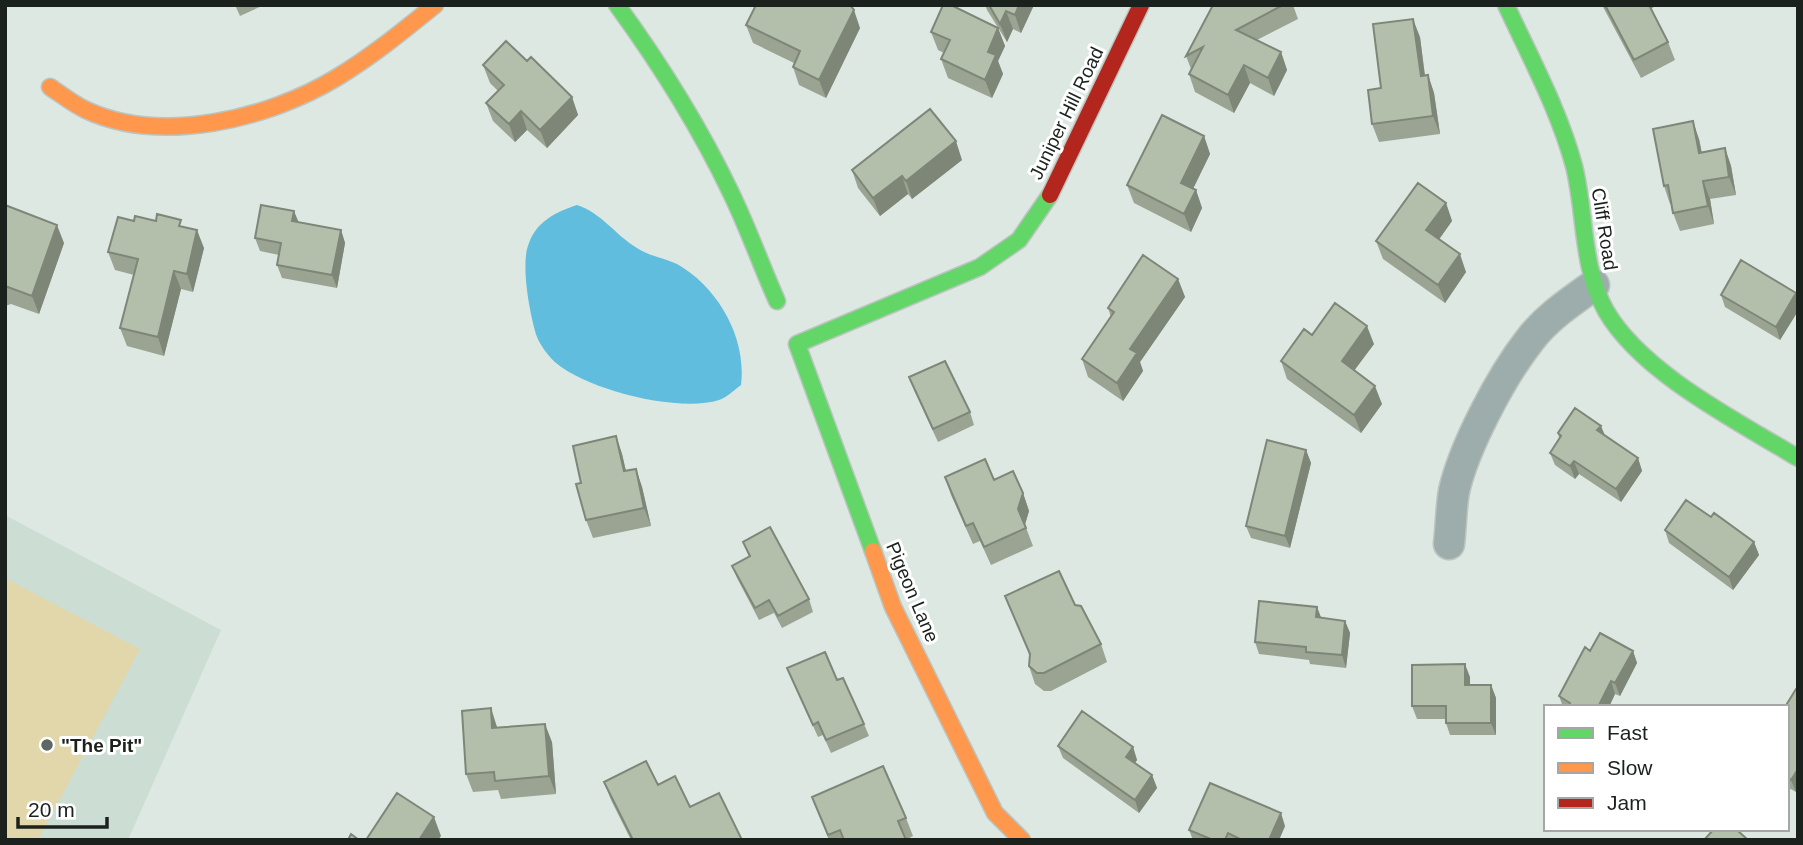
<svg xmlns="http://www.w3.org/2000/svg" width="1803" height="845" font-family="Arial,sans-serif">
	<rect width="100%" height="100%" fill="#dde8e2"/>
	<path fill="#ccded3" d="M5 515 221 630 128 840H5Z"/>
	<path fill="#e1d7aa" d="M5 578 140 649 38 840H5Z"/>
	<path fill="#60bddd" d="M577 205C603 214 614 234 637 248 649 256 664 258 677 264 718 287 747 338 741 385 734 390 726 398 719 400 679 413 588 390 556 363 550 358 540 345 537 337 530 316 520 263 529 243 537 221 556 212 577 205Z"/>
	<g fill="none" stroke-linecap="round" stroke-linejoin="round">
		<defs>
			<path id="street" d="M1449 544C1451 527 1451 508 1454 491 1464 447 1501 377 1529 341 1546 318 1570 302 1594 285"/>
			<path id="fast" d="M617 5C660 64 699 126 731 193 748 228 761 265 777 301
				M1506 5C1530 57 1559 110 1574 166 1586 214 1581 267 1606 311 1642 373 1737 421 1798 458
				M873 551 797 344 980 267 1019 240 1050 195"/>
			<path id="slow" d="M50 87C62 95 73 104 86 110 161 145 268 119 336 78 371 57 403 31 435 5
				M873 551 893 607 995 813 1022 840"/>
			<path id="jam" d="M1050 195 1141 5"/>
		</defs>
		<use href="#street" stroke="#bbc4bf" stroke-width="33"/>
		<use href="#fast" stroke="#bbc4bf" stroke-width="19"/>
		<use href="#slow" stroke="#bbc4bf" stroke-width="19"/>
		<use href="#jam" stroke="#bbc4bf" stroke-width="19"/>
		<use href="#street" stroke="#9dadac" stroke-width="30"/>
		<use href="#fast" stroke="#63d668" stroke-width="16"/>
		<use href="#slow" stroke="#ff974d" stroke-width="16"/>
		<use href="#jam" stroke="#b3261e" stroke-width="16"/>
	</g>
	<path fill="#9ba493" d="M235 5H264L240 16Z
		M985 5H1034L1021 33 1013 29 1007 42 987 10Z
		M1213 5H1293L1298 19 1257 40 1281 52 1287 70 1274 96 1250 83 1234 113 1195 92 1189 74 1191 69 1186 56Z
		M1602 5H1657L1651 9 1668 42 1675 60 1641 78Z
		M746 25 860 28 826 98 799 85 793 67 794 63 753 43Z
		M998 28 1005 46 998 61 1003 74 992 98 948 78 941 59 944 53 938 50 931 32Z
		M1420 37 1425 75H1428L1434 93 1440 134 1379 142 1372 124 1381 88Z
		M527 61 572 97 578 115 547 148 527 130 515 142 493 121 486 103 498 91 490 83 483 65Z
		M1204 136 1210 154 1193 189 1196 190 1202 208 1191 232 1134 203 1127 185Z
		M1699 139 1702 153 1725 148 1731 166 1736 195 1710 199 1714 224 1680 231 1673 213 1672 204H1670L1664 186Z
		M962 160 912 199 908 194 880 216 858 188 852 170Z
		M1446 203 1452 221 1439 239 1466 272 1445 303 1383 259 1376 241Z
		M5 205 64 243 39 314 11 304 5 306Z
		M298 222 341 230 345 243 337 288 282 278 277 265 279 255 260 251 255 238Z
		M183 227 204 248 193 292 181 289 164 356 127 346 120 328 134 275 115 270 108 252Z
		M1178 279 1185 297 1140 362 1143 371 1123 401 1088 377 1082 359 1111 317 1108 308Z
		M1796 293 1798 297V311L1780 340 1725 307 1721 295Z
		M1312 335 1374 344 1354 370 1382 404 1361 433 1287 379 1281 361Z
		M909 377 970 412 974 425 938 442 914 390Z
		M1558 433 1605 435 1638 458 1642 471 1621 502 1579 474 1575 479 1555 465 1550 453 1559 438Z
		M616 436 622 454 626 471 636 469 642 487 651 526 593 538 586 520 581 483Z
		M1306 450 1311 463 1290 548 1251 538 1246 526Z
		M945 477 994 480 1023 493 1029 511 1025 525 1033 546 991 565 980 541 973 544 951 495Z
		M1711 517 1754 542 1759 555 1733 590 1669 543 1665 530Z
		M743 542 809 599 813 612 782 628 774 613 759 620 737 578 732 566 749 557Z
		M1005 596 1075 605 1101 644 1107 662 1051 691H1044L1035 684 1029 666 1030 656Z
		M1317 607 1321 618 1345 621 1350 633 1346 668 1310 664 1309 660 1259 654 1255 642Z
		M1590 651H1633L1637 663 1620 696 1615 694 1609 707H1563L1559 696Z
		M787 668 837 680 864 724 869 736 831 753 823 735 818 737Z
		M1470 677V685H1491L1496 698V735H1450L1446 723V719H1417L1412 706Z
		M1798 690V789L1796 792 1787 787V707Z
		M552 742 556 794 501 799 498 790 473 792 466 774Z
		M1058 746 1133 747 1137 760 1135 763 1152 775 1157 788 1139 813 1063 758Z
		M604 782 658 785 690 807 742 840H631L611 800Z
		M812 797 906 818 913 836 906 840H829Z
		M1285 826 1279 840H1193L1189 830Z"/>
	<path fill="#7e8678" d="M1019 5H1034L1021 33 1015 15Z
		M854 10 860 28 826 98 819 80Z
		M1006 11 1013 29 1007 42 1000 24Z
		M1413 19 1420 37 1427 94 1421 76Z
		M998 28 1005 46 998 61 1003 74 992 98 985 80 988 52Z
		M1281 52 1287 70 1274 96 1268 78Z
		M1244 65 1250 83 1234 113 1228 95Z
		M1428 75 1434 93 1440 134 1433 116Z
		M572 97 578 115 547 148 540 130Z
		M521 111 527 130 515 142 509 124Z
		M1693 121 1699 139 1705 171 1699 153Z
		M1204 136 1210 154 1187 201 1181 183Z
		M956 141 962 160 912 199 906 181Z
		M1725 148 1731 166 1736 195 1729 177Z
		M902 176 908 194 880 216 873 198Z
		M1703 181 1710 199 1714 224 1708 206Z
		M1196 190 1202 208 1191 232 1184 214Z
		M1446 203 1452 221 1433 248 1426 230Z
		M294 211 299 223 292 221Z
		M57 225 64 243 39 314 32 296Z
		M197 230 204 248 193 292 187 274Z
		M341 230 345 243 337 288 332 275Z
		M1460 254 1466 272 1445 303 1438 285Z
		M174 271 181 289 164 356 158 337Z
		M1178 279 1185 297 1140 362 1143 371 1123 401 1117 383 1130 349Z
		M1796 293 1798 297V311L1780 340 1776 327Z
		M1367 326 1374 344 1348 379 1342 361Z
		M1375 386 1382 404 1361 433 1354 415Z
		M1601 426 1606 438 1597 430Z
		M616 436 622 454 630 489 624 471Z
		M1306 450 1311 463 1290 548 1285 536Z
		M1638 458 1642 471 1621 502 1616 489Z
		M1574 461 1579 474 1575 479 1570 466Z
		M636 469 642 487 651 526 644 508Z
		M1023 493 1029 511 1024 527 1018 509Z
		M1754 542 1759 555 1733 590 1729 577Z
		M1317 607 1322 620 1316 617Z
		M1345 621 1350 633 1346 668 1342 655Z
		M1633 651 1637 663 1620 696 1615 683Z
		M1465 664 1470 677V698L1465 685Z
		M1611 681 1615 694 1609 707H1598Z
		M1491 685 1496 698V735L1491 723Z
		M491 708 497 727 499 746 492 728Z
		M545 724 552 742 556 794 549 776Z
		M1133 747 1137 760 1131 769 1126 757Z
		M1798 769V789L1796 792 1791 780Z
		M1152 775 1157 788 1139 813 1135 800Z
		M1281 813 1285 826 1279 840H1269Z
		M434 817 441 836 438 840H419Z"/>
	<path fill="#b4bfab" stroke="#7e8678" stroke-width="2" d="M756 5H850L854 10 819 80 793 67 800 51 746 25Z
		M943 5H951L998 28 988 52 996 55 985 80 941 59 950 40 931 32Z
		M989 5H1019L1015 15 1006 11 1000 24Z
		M1213 5H1283L1236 30 1281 52 1268 78 1244 65 1228 95 1189 74 1203 47 1186 56Z
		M1605 5H1649L1668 42 1634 60Z
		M1413 19 1421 76 1428 75 1433 116 1372 124 1368 90 1381 88 1373 24Z
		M506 41 527 61 531 57 572 97 540 130 521 111 509 124 486 103 504 85 483 65Z
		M930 109 956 141 906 181 902 176 873 198 852 170Z
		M1162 115 1204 136 1181 183 1196 190 1184 214 1127 185Z
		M1693 121 1699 153 1725 148 1729 177 1703 181 1708 206 1673 213 1668 185 1664 186 1653 129Z
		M1418 183 1446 203 1426 230 1460 254 1438 285 1376 241Z
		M5 205 57 225 32 296 5 286Z
		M261 205 294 211 292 221 341 230 332 275 277 265 281 243 255 238Z
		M157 214 181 220 179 226 197 230 187 274 174 271 158 337 120 328 138 259 108 252 118 217 134 221 135 216 156 221Z
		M1143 255 1178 279 1130 349 1137 353 1117 383 1082 359 1114 312 1108 308Z
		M1741 260 1796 293 1776 327 1721 295Z
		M1335 303 1367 326 1342 361 1375 386 1354 415 1281 361 1304 329 1312 335Z
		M945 361 970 412 933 429 909 377Z
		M1575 408 1601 426 1597 430 1638 458 1616 489 1574 461 1570 466 1550 453 1561 436 1558 433Z
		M616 436 624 471 636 469 644 508 586 520 576 484 581 483 573 446Z
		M1267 440 1306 450 1285 536 1246 526Z
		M985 459 994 480 1013 471 1023 493 1018 509 1026 528 984 547 973 523 966 526 945 477Z
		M1686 500 1711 517 1714 513 1754 542 1729 577 1665 530Z
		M770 527 809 599 778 616 769 600 755 608 732 566 750 556 743 542Z
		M1059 571 1075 605 1081 606 1101 644 1044 673H1037L1029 666 1030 654 1005 596Z
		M1259 601 1317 607 1316 617 1345 621 1342 655 1306 652V647L1255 642Z
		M1600 633 1633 651 1615 683 1611 681 1598 707H1568L1570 703 1559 696 1585 647 1590 651Z
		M825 652 837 680 843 678 864 724 826 740 818 722 813 725 787 668Z
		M1465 664V685H1491V723H1446V706H1412V665Z
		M1796 689 1798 690V769L1791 780 1787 777V707H1785Z
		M491 708 492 728 545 724 549 776 495 781 494 772 466 774 462 711Z
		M1082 711 1133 747 1126 757 1152 775 1135 800 1058 746Z
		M646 761 658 785 675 776 690 807 719 793 742 840H633L604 782Z
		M883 766 906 818 898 821 906 840H844L840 830 828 835 812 797Z
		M1210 783 1281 813 1269 840H1242L1228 833 1225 840H1213L1189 830Z
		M397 793 434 817 419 840H366Z
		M1714 829H1736L1748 840H1704Z
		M351 834 359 840H348Z"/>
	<circle fill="#5f6762" stroke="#fff" stroke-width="2.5" cx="47" cy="745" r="7"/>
	<g text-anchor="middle" stroke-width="6" stroke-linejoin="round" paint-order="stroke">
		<g font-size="19" fill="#1b221d" stroke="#fff">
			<text transform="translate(1066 113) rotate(-64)" y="7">Juniper Hill Road</text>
			<text transform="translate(1605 229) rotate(81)" y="7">Cliff Road</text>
			<text transform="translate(913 592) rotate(67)" y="7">Pigeon Lane</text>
		</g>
		<g font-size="19" font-weight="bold" fill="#1b221d" stroke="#fff" text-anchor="start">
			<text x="61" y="752">"The Pit"</text>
		</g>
	</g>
	<rect width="1803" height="845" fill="none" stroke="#1b221d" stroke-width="14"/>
	<rect x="1544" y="705" width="245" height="126" fill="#ffffff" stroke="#a4a7a5" stroke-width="2"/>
	<rect x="1558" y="728" width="35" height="10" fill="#63d668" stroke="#a4a7a5" stroke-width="2"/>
	<text x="1607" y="740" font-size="21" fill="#1b221d">Fast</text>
	<rect x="1558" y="763" width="35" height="10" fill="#ff974d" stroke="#a4a7a5" stroke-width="2"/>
	<text x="1607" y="775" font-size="21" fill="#1b221d">Slow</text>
	<rect x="1558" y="798" width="35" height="10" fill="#b3261e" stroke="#a4a7a5" stroke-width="2"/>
	<text x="1607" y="810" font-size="21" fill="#1b221d">Jam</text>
	<path d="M18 817v10h89v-10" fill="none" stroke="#1b221d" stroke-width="3.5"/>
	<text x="28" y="817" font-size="21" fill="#1b221d" stroke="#ffffff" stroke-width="5" paint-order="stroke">20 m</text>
</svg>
